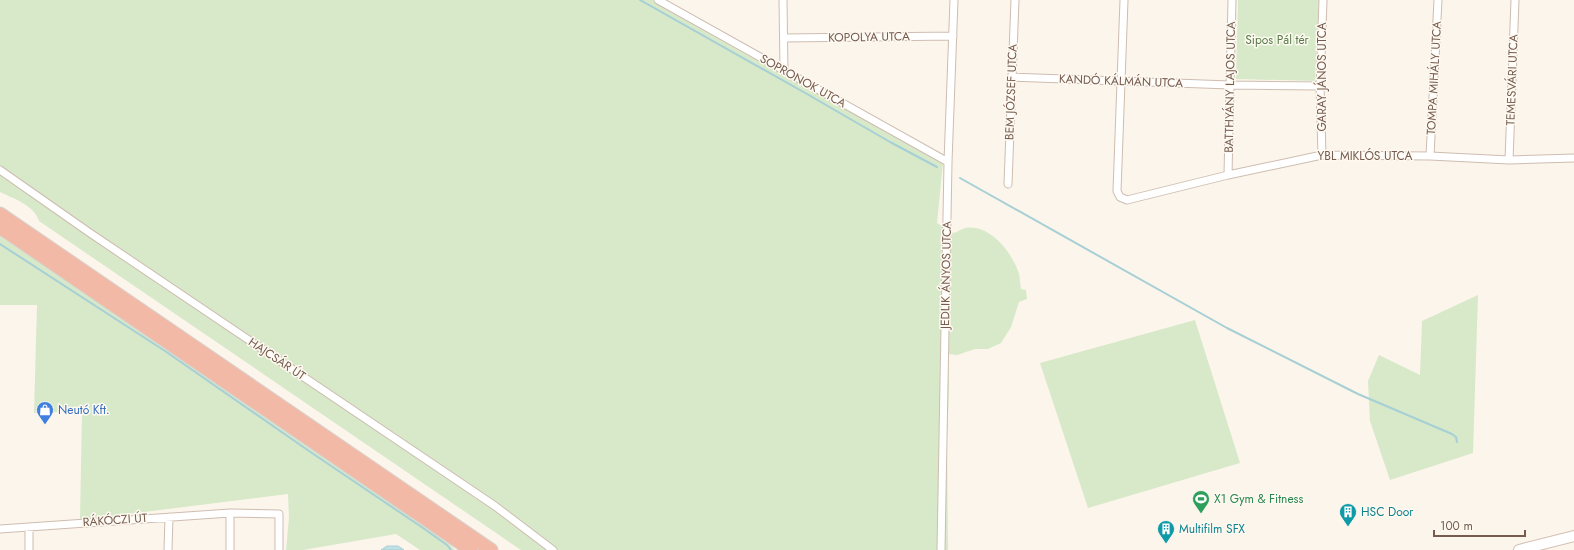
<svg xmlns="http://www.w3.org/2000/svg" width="1574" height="550" font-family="Jost,sans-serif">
	<rect width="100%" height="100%" fill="#fcf5eb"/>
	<path fill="#d7e9c9" d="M0 0H653L943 163 937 223 954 233C957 232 962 229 965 228 990 224 1012 252 1019 274 1020 278 1020 284 1021 289L1026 290 1027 299 1019 302 1011 327 1001 343 988 349H975L957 355 948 354 949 388 947 439 948 550H521L39 221C34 205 14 199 0 192Z
		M1238 0H1319L1315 81 1236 79Z
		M0 232 444 538 455 550H420L396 534 303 550H286L289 518 288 494 80 520 82 411 34 413 37 305H0Z
		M1478 295 1473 453 1390 480 1370 421 1368 381 1379 355 1420 375 1422 321Z
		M1195 320 1240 463 1088 508 1040 363Z"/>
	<path fill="#c0e0e5" stroke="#a6cfd6" d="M387 546H398L404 550H381Z"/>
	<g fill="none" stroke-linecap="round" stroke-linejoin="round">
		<path stroke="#a6cfd6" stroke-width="2" d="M640 0 807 94 890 142 937 167
			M960 178 1227 328 1358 394 1452 434 1456 437 1457 442
			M0 244 165 351 309 451 423 528 447 545 451 550"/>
		<defs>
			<path id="street" d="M658 0 948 162
				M783 0 784 71
				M1124 0 1117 191 1120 197 1127 200 1228 175 1322 155 1430 156 1509 160 1574 158
				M784 38 953 36
				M1011 77 1230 85 1320 86
				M1322 155 1320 86 1323 0
				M1430 156 1438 0
				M1509 160 1515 0
				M0 170 90 233 495 506 553 550
				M1228 175 1232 0
				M1008 184 1015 0
				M0 529 230 513 279 514V550
				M29 550V527
				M168 550 169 517
				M230 550V513
				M941 550 948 162 954 0"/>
			<path id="secondary" d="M1519 550 1574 536"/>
			<path id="highway" d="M0 214 491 550
				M0 227 471 550"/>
		</defs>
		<use href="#street" stroke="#cebdb1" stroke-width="9"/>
		<use href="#secondary" stroke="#d3bfb1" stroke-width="12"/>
		<use href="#highway" stroke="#d9d1ce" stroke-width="15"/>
		<use href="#street" stroke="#fff" stroke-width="7"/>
		<use href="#secondary" stroke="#fff" stroke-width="10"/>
		<use href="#highway" stroke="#f2b9a6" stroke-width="13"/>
	</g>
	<defs>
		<symbol id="shop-pin" viewBox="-11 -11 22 30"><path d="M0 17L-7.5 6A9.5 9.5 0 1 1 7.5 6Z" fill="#3f7fe0" stroke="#fef9f1"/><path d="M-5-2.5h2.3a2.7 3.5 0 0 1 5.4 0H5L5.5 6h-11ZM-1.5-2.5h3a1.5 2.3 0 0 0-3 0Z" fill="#fff"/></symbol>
		<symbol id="stadium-pin" viewBox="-11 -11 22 30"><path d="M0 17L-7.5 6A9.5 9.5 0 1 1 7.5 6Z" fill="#2e9e5b" stroke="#fef9f1"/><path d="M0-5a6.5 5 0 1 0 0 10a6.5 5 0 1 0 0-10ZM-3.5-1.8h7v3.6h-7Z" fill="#fff"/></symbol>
		<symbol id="building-pin" viewBox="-11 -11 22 30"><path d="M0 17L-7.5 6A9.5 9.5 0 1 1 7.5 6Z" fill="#0f9aa8" stroke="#fef9f1"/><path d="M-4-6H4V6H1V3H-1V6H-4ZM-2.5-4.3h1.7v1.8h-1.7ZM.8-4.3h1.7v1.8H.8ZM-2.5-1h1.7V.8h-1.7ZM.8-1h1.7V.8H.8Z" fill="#fff"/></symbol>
	</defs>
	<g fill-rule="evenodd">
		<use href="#shop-pin" x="35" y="400" width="20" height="27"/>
		<use href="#stadium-pin" x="1191" y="489" width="20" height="27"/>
		<use href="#building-pin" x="1338" y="502" width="20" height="27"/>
		<use href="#building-pin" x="1156" y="519" width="20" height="27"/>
	</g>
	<g text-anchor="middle" stroke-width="3" stroke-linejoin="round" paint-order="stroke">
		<g font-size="12" fill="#765c4f" stroke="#fef9f1">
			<text transform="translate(869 37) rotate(-1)" y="4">KOPOLYA UTCA</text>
			<text transform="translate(1322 77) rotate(-90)" y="4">GARAY JÁNOS UTCA</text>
			<text transform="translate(1434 78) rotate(-87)" y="4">TOMPA MIHÁLY UTCA</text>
			<text transform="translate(1512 80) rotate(-88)" y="4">TEMESVÁRI UTCA</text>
			<text transform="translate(803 81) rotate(29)" y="4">SOPRONOK UTCA</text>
			<text transform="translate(1121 81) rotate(2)" y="4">KANDÓ KÁLMÁN UTCA</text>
			<text transform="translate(1230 87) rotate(-89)" y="4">BATTHYÁNY LAJOS UTCA</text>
			<text transform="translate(1011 92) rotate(-88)" y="4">BEM JÓZSEF UTCA</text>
			<text x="1365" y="160">YBL MIKLÓS UTCA</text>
			<text transform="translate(946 275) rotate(-89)" y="4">JEDLIK ÁNYOS UTCA</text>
			<text transform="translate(277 359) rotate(34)" y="4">HAJCSÁR ÚT</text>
			<text transform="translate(115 520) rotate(-4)" y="4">RÁKÓCZI ÚT</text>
		</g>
		<g font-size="12" fill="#567b47" stroke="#fef9f1">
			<text x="1277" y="44">Sipos Pál tér</text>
		</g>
		<g font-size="12" fill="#366cbe" stroke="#fef9f1" text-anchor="start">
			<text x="58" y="414">Neutó Kft.</text>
		</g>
		<g font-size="12" fill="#27864d" stroke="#fef9f1" text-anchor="start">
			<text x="1214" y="503">X1 Gym &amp; Fitness</text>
		</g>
		<g font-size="12" fill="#0d838f" stroke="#fef9f1" text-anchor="start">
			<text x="1361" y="516">HSC Door</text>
			<text x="1179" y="533">Multifilm SFX</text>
		</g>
	</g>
	<path d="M1434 530v6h91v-6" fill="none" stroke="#765c4f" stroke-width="2"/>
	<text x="1440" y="530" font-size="12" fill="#765c4f" stroke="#fef9f1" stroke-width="3" paint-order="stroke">100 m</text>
</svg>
